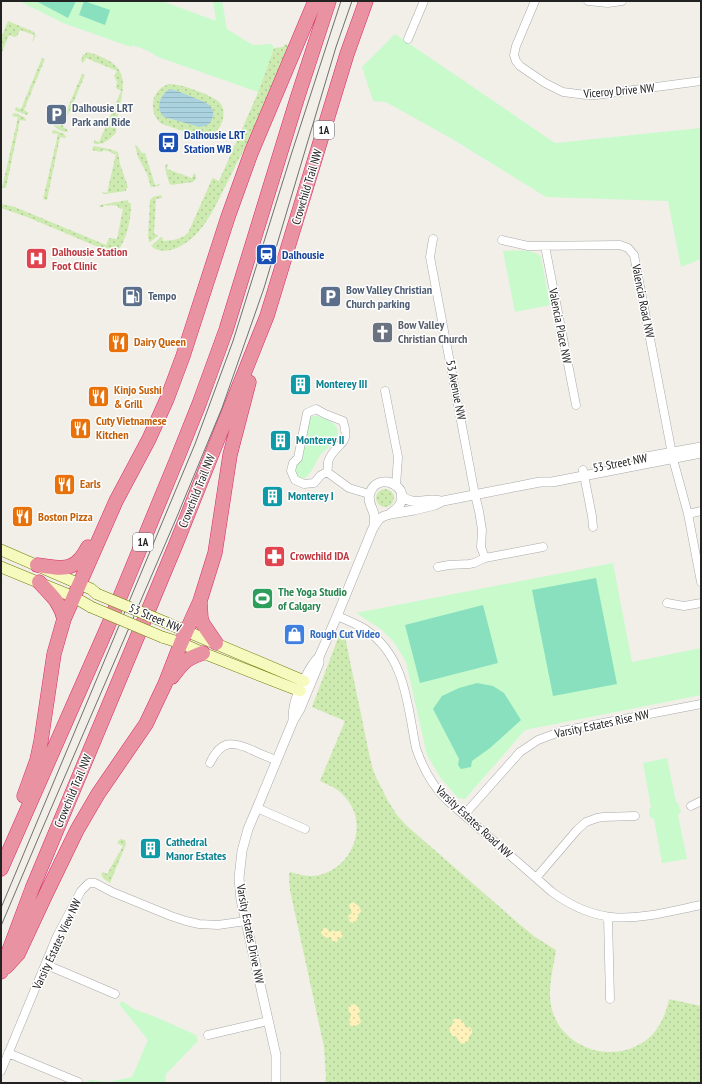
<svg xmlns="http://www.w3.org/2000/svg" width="702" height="1084" font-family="'PT Sans Narrow',sans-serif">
	<defs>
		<pattern id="grass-dots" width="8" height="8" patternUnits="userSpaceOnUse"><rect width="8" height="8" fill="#cdebb0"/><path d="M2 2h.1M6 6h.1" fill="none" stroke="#b0c997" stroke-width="1.8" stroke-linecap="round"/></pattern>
		<pattern id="sand-dots" width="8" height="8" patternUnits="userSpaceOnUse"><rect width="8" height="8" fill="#fff1ba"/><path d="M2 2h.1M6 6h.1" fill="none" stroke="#dacea0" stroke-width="1.8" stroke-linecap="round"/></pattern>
		<pattern id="water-rules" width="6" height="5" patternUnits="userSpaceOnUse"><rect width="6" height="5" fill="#aad3df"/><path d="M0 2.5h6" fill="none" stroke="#92b5bf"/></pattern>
	</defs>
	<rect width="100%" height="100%" fill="#f2efe9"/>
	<path fill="url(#grass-dots)" fill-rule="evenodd" d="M8 21 34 32 35 33 34 35H36L33 41 32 42 34 35 20 30 17 36 15 37 9 35 1 55V38Z
		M285 44 290 46C278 74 266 102 254 130 246 146 237 162 229 179 220 196 212 216 199 231 189 243 166 259 151 246L152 245 161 237H162L163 241C172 240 181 240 188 233L212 179 213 178 219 181 257 95 274 48 283 47Z
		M87 52C142 67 118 92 116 133 110 139 104 145 95 144L94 142V140L99 142 121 91 116 88 117 82 114 76 117 71 86 58 83 63 81 61 83 54 84 55Z
		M42 58 45 59 24 110 29 113 27 115 16 111 15 110 16 107 21 109Z
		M82 74 85 75 63 127 68 130 67 132C63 132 57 129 54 126L55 124 60 126Z
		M169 84C179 83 216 96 221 104 228 116 220 134 206 137 203 138 200 137 197 136L162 124C147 113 151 89 169 84ZM167 91 178 121 164 117 161 97Z
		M15 113 24 117 26 120V121L20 120 6 188H2L18 117 12 116 13 114Z
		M54 130 64 134 66 137 65 138 60 137 47 200 43 199 58 134 52 133V131Z
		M135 145 137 146 142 153H145L155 185 160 184 159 186 151 187 147 174 138 157Z
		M94 146 109 149 118 152 120 164 128 187 126 189V191L104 194 102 193 103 192 107 193 116 154 111 153V152L103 150 101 152 92 150 93 147Z
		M166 164H168L167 169 192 178 194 173 196 175V179L193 182 171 185 169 183 165 168Z
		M161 195 162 197V198L156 199 154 234 158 235V236L150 242H149L148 236 150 200 153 197Z
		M128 200V202L131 204C131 221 127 237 118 251L113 252 103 249 27 217 1 208V204L15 207 106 245 109 238 117 239 123 209 118 208V206L110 205 109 206 104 205 103 207H99L100 205Z
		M376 498a9 9 0 1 1 18 0a9 9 0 1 1-18 0Z
		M341 630 344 632 370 758 374 773 388 801 397 815 407 826 518 923 535 937 556 950C553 970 546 993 553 1013 567 1053 621 1065 651 1036 661 1026 666 1013 669 999L701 1006V1083H325L326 1077 324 1047 290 890 289 875 290 872C297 874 304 876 311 876 342 875 363 843 355 814 352 805 346 797 339 791 334 787 326 784 320 781L345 721 312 707Z
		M120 839 125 840 126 844 110 883 104 879 101 874 103 872 107 874 123 846 117 843Z"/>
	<path fill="url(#sand-dots)" d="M352 902C357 904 361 907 361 912L358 914V918L354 923 350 922 348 916 352 913 349 906 350 904Z
		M325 928 328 929 329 932H331L332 930 336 932 339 930 342 933 343 936 341 938 339 937 337 942 332 941 331 937 327 938 322 935 321 932 323 929Z
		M354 1004C358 1006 359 1007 360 1012L358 1013 361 1022C354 1030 345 1026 351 1016 349 1011 347 1009 350 1005Z
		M454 1019H460L464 1023 465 1026 467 1028 470 1027 472 1030V1033L469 1037 468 1041C460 1047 460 1042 456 1036H453C450 1033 449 1031 450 1027 453 1025 453 1024 453 1020Z"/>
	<path fill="#c8facc" d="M19 1H162L216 21 213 1H222L227 29 253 45 272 44 274 48 258 92 158 57C150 51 141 48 132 45L131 47 63 23Z
		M395 34 555 143 701 128V259L681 267 668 201 546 197 454 140 386 102 373 101 362 67Z
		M503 251C513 251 534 248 541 257L550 305 515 312Z
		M315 416C327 418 346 426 334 441 330 447 323 451 319 457 316 462 311 474 306 477 301 481 296 477 293 473L309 417Z
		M613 563 632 662 701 648V695L525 730 465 799 458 798 440 777 427 755 406 662 394 642 381 629 356 613Z
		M667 758 676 802 678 803 679 807 681 811 678 815 687 859 662 863 654 819 650 817 649 810 651 807 643 763Z
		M122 1001 134 1009 158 1018 196 1035 198 1041 166 1074 165 1083H88V1081L91 1080 108 1082 132 1077 148 1040 119 1004Z"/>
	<path fill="#88e0be" d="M36 1H76L68 18Z
		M84 1 110 10 105 25 79 15Z
		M596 578 617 684 553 696 532 590Z
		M483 605 498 663 420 683 405 625Z
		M477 683 493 686 504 693 521 720 490 748 472 761 471 767 461 769 458 765 459 759 433 709 442 696 459 688Z"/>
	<path fill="url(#water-rules)" d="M170 89 174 90C180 92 186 94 192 97 202 101 218 105 212 119 210 125 205 126 200 127L164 117C155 108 160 94 170 89Z"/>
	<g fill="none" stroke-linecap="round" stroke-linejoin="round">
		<defs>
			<path id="minor" d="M535 1 516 46 514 55 516 61 520 66 545 83 563 92 586 95H596L701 81
				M588 1 608 3 622 1
				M408 39 424 1
				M433 239 430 257 475 495 479 511 482 530 481 547 485 558
				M502 240 528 246 620 245 628 248 634 255 673 459 688 514 701 582
				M545 246 576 405
				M385 391 398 457 396 486
				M316 409 325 414 343 421C352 448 334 442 328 462 328 465 328 469 327 472L321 475 314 483 304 484 295 480 291 471 293 463 298 458 307 413Z
				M583 470 592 516 593 527
				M327 472 349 488 369 494
				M688 514 701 511
				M438 567 449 565 469 564 474 563 485 558 543 547
				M667 603 684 606 701 603
				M337 616C347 620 356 624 365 629 406 657 407 704 416 748 423 769 432 786 448 801L552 892C605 931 642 917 701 905
				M210 763C221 740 232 741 252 750 260 754 268 757 276 760
				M691 806 701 801
				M257 808 305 829
				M464 815 520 752 538 740 562 731 701 704
				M536 878 577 830 586 822 597 818 603 817 635 816
				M608 917 610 999
				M45 965 54 968 115 994
				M208 1035 268 1021
				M8 1053 78 1082
				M1 1071 57 936 81 891 89 883H95L112 892 171 916 186 921 199 924 218 925 246 921"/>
			<path id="tertiary" d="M646 457 701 447
				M401 496C416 507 425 497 441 501
				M374 527C374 523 375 518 374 514 372 507 367 501 370 493 379 467 422 492 391 513
				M293 721C293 716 293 712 294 708 295 696 310 665 319 657L337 616 373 528 379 519 384 516 391 514 414 510 435 505 443 501 540 482H552L701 453
				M276 1083V1055L241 900 239 878 242 851 248 829 257 808 293 721 300 709 319 663V658"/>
			<path id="secondary" d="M1 550 91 589 97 594
				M1 567 74 597 91 607
				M167 623 304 681
				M162 637 181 643 203 653 300 691"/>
			<path id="motorway" d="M37 565C62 568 74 574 88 547
				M39 582C50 594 61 603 64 619
				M200 602 201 618 203 624 216 643
				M172 677C183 663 185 659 203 653
				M24 796 37 760 41 741 54 654 64 619 116 501 149 439 167 399 183 356 228 217 251 153 315 1
				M1 869 108 626 177 459 199 404 226 330 297 99 329 1
				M6 967 18 954 46 894 77 830 98 794 146 724 165 684 181 643 200 601 215 553 230 455 249 382
				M1 972 32 889 176 544 267 316 347 54 366 1"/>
		</defs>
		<use href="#minor" stroke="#a9a9a9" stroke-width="9"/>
		<use href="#tertiary" stroke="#a9a9a9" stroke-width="10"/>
		<use href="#secondary" stroke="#707d05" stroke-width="12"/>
		<use href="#motorway" stroke="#dc2a67" stroke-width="15"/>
		<use href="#minor" stroke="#fff" stroke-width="8"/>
		<use href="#tertiary" stroke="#fff" stroke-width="9"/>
		<use href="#secondary" stroke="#f7fabf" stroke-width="11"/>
		<use href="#motorway" stroke="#e892a2" stroke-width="14"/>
		<path stroke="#707070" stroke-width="1" d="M1 908 195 444 233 341 292 152 341 1
			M1 926 40 834 176 519 222 408 264 288 336 47 352 1"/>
		<defs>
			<path id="secondary-bridge" d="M97 594 167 623
				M91 607 162 637"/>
		</defs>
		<use href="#secondary-bridge" stroke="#707d05" stroke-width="12" stroke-linecap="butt"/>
		<use href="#secondary-bridge" stroke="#f7fabf" stroke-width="11"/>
	</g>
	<defs>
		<symbol id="parking-square" viewBox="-11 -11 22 22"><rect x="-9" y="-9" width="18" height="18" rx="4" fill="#5c6f8a" stroke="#fff"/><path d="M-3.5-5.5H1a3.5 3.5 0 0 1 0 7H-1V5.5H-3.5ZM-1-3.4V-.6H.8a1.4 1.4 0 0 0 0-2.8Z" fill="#fff"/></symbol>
		<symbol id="bus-square" viewBox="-11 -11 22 22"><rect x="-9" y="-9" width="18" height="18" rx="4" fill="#1a4fb4" stroke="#fff"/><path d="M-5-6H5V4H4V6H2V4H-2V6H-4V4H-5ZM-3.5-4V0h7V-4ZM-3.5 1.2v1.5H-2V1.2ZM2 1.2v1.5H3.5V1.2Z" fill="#fff"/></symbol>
		<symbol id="station-square" viewBox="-11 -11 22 22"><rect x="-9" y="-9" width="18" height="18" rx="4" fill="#1a4fb4" stroke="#fff"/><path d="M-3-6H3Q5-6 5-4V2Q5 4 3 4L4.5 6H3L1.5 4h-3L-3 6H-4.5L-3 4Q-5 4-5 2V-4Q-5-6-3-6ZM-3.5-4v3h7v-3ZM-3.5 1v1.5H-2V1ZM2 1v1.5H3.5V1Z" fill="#fff"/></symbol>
		<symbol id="hospital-square" viewBox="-11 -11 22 22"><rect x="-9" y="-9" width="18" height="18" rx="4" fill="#e0444e" stroke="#fff"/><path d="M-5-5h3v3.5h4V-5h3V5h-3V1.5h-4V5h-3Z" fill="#fff"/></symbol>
		<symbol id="fuel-square" viewBox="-11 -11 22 22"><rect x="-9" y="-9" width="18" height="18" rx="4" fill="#5c6f8a" stroke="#fff"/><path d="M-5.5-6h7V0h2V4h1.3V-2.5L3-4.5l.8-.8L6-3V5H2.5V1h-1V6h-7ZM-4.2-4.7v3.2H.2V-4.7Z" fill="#fff"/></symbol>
		<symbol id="church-square" viewBox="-11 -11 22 22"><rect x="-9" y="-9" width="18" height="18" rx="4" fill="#6b7280" stroke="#fff"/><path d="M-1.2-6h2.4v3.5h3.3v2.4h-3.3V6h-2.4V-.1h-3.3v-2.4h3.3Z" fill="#fff"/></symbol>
		<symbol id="restaurant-square" viewBox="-11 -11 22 22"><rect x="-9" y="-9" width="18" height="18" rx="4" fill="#e8710a" stroke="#fff"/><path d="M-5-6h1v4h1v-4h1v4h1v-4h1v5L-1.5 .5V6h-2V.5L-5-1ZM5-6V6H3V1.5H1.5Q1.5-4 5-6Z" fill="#fff"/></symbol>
		<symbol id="building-square" viewBox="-11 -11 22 22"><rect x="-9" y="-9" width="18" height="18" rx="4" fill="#0f9aa8" stroke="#fff"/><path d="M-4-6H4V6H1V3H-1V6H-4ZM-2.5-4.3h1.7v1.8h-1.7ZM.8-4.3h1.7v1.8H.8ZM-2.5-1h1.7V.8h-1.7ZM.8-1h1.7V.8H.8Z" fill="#fff"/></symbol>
		<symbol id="pharmacy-square" viewBox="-11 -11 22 22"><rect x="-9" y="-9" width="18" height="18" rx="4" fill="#e0444e" stroke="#fff"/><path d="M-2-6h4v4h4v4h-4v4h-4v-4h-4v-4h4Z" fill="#fff"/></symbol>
		<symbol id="stadium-square" viewBox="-11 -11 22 22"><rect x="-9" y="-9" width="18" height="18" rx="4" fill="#2e9e5b" stroke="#fff"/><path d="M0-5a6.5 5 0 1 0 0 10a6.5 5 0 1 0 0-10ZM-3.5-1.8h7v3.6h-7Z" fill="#fff"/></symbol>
		<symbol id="shop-square" viewBox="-11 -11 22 22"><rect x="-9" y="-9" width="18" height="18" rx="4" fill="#3f7fe0" stroke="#fff"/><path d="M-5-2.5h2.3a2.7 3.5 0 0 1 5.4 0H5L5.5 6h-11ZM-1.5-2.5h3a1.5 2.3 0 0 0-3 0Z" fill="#fff"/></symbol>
	</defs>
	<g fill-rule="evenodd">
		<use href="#parking-square" x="44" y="102" width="25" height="25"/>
		<use href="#bus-square" x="156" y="130" width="25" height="25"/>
		<use href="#station-square" x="254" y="242" width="25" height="25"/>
		<use href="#hospital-square" x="24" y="246" width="25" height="25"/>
		<use href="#fuel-square" x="120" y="284" width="25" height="25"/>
		<use href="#parking-square" x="318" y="284" width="25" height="25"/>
		<use href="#church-square" x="370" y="320" width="25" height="25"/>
		<use href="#restaurant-square" x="106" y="330" width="25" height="25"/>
		<use href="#building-square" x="288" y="372" width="25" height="25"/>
		<use href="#restaurant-square" x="86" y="384" width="25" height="25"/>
		<use href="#restaurant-square" x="68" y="416" width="25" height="25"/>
		<use href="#building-square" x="268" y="428" width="25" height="25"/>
		<use href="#restaurant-square" x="52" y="472" width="25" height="25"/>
		<use href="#building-square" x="260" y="484" width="25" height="25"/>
		<use href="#restaurant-square" x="10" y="504" width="25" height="25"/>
		<use href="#pharmacy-square" x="262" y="544" width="25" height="25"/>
		<use href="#stadium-square" x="250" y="586" width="25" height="25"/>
		<use href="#shop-square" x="282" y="622" width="25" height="25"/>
		<use href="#building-square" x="138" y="836" width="25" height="25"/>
	</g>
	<g text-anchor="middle" stroke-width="3" stroke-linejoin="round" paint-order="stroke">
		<g fill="#fff" stroke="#646464" stroke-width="1">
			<rect x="314" y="121" width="20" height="18" rx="3"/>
			<rect x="133" y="533" width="20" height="18" rx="3"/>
		</g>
		<g font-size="11" font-weight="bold" fill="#222">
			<text x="324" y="134">1A</text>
			<text x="143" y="546">1A</text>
		</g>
		<g font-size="12" fill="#222" stroke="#fff">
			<text transform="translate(619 91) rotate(-5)" y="4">Viceroy Drive NW</text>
			<text transform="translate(307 187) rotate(-73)" y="4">Crowchild Trail NW</text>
			<text transform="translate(643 301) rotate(79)" y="4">Valencia Road NW</text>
			<text transform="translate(560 326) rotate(79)" y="4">Valencia Place NW</text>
			<text transform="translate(456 390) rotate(79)" y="4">53 Avenue NW</text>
			<text transform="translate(620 463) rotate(-11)" y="4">53 Street NW</text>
			<text transform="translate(197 491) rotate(-68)" y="4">Crowchild Trail NW</text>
			<text transform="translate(155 618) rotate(23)" y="4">53 Street NW</text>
			<text transform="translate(602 724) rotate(-12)" y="4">Varsity Estates Rise NW</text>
			<text transform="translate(73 791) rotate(-67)" y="4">Crowchild Trail NW</text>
			<text transform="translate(474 822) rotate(43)" y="4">Varsity Estates Road NW</text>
			<text transform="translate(250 934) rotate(79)" y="4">Varsity Estates Drive NW</text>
			<text transform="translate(57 944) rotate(-65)" y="4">Varsity Estates View NW</text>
		</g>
		<g font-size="12" font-weight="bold" fill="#4e5e75" stroke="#fff" text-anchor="start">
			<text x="72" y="112">Dalhousie LRT<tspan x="72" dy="14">Park and Ride</tspan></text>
			<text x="346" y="294">Bow Valley Christian<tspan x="346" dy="14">Church parking</tspan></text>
			<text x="148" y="300">Tempo</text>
		</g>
		<g font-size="12" font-weight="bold" fill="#164399" stroke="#fff" text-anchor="start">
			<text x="184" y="139">Dalhousie LRT<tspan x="184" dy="14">Station WB</tspan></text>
			<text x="282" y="259">Dalhousie</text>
		</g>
		<g font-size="12" font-weight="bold" fill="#be3a42" stroke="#fff" text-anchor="start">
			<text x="52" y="256">Dalhousie Station<tspan x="52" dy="14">Foot Clinic</tspan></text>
			<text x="290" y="560">Crowchild IDA</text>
		</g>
		<g font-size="12" font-weight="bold" fill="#5b616d" stroke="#fff" text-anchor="start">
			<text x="398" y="329">Bow Valley<tspan x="398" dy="14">Christian Church</tspan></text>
		</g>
		<g font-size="12" font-weight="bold" fill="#c56008" stroke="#fff" text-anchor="start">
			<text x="134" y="346">Dairy Queen</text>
			<text x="114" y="394">Kinjo Sushi<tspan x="114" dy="14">&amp; Grill</tspan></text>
			<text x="96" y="425">Cuty Vietnamese<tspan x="96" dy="14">Kitchen</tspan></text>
			<text x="80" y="488">Earls</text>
			<text x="38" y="521">Boston Pizza</text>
		</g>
		<g font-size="12" font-weight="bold" fill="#0d838f" stroke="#fff" text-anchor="start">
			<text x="316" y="388">Monterey III</text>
			<text x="296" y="444">Monterey II</text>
			<text x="288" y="500">Monterey I</text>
			<text x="166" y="846">Cathedral<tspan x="166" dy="14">Manor Estates</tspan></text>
		</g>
		<g font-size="12" font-weight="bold" fill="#27864d" stroke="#fff" text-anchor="start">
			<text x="278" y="596">The Yoga Studio<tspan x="278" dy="14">of Calgary</tspan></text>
		</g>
		<g font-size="12" font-weight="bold" fill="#366cbe" stroke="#fff" text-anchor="start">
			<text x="310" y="638">Rough Cut Video</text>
		</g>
	</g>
	<rect width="702" height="1084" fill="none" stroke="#222222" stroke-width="4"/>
</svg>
